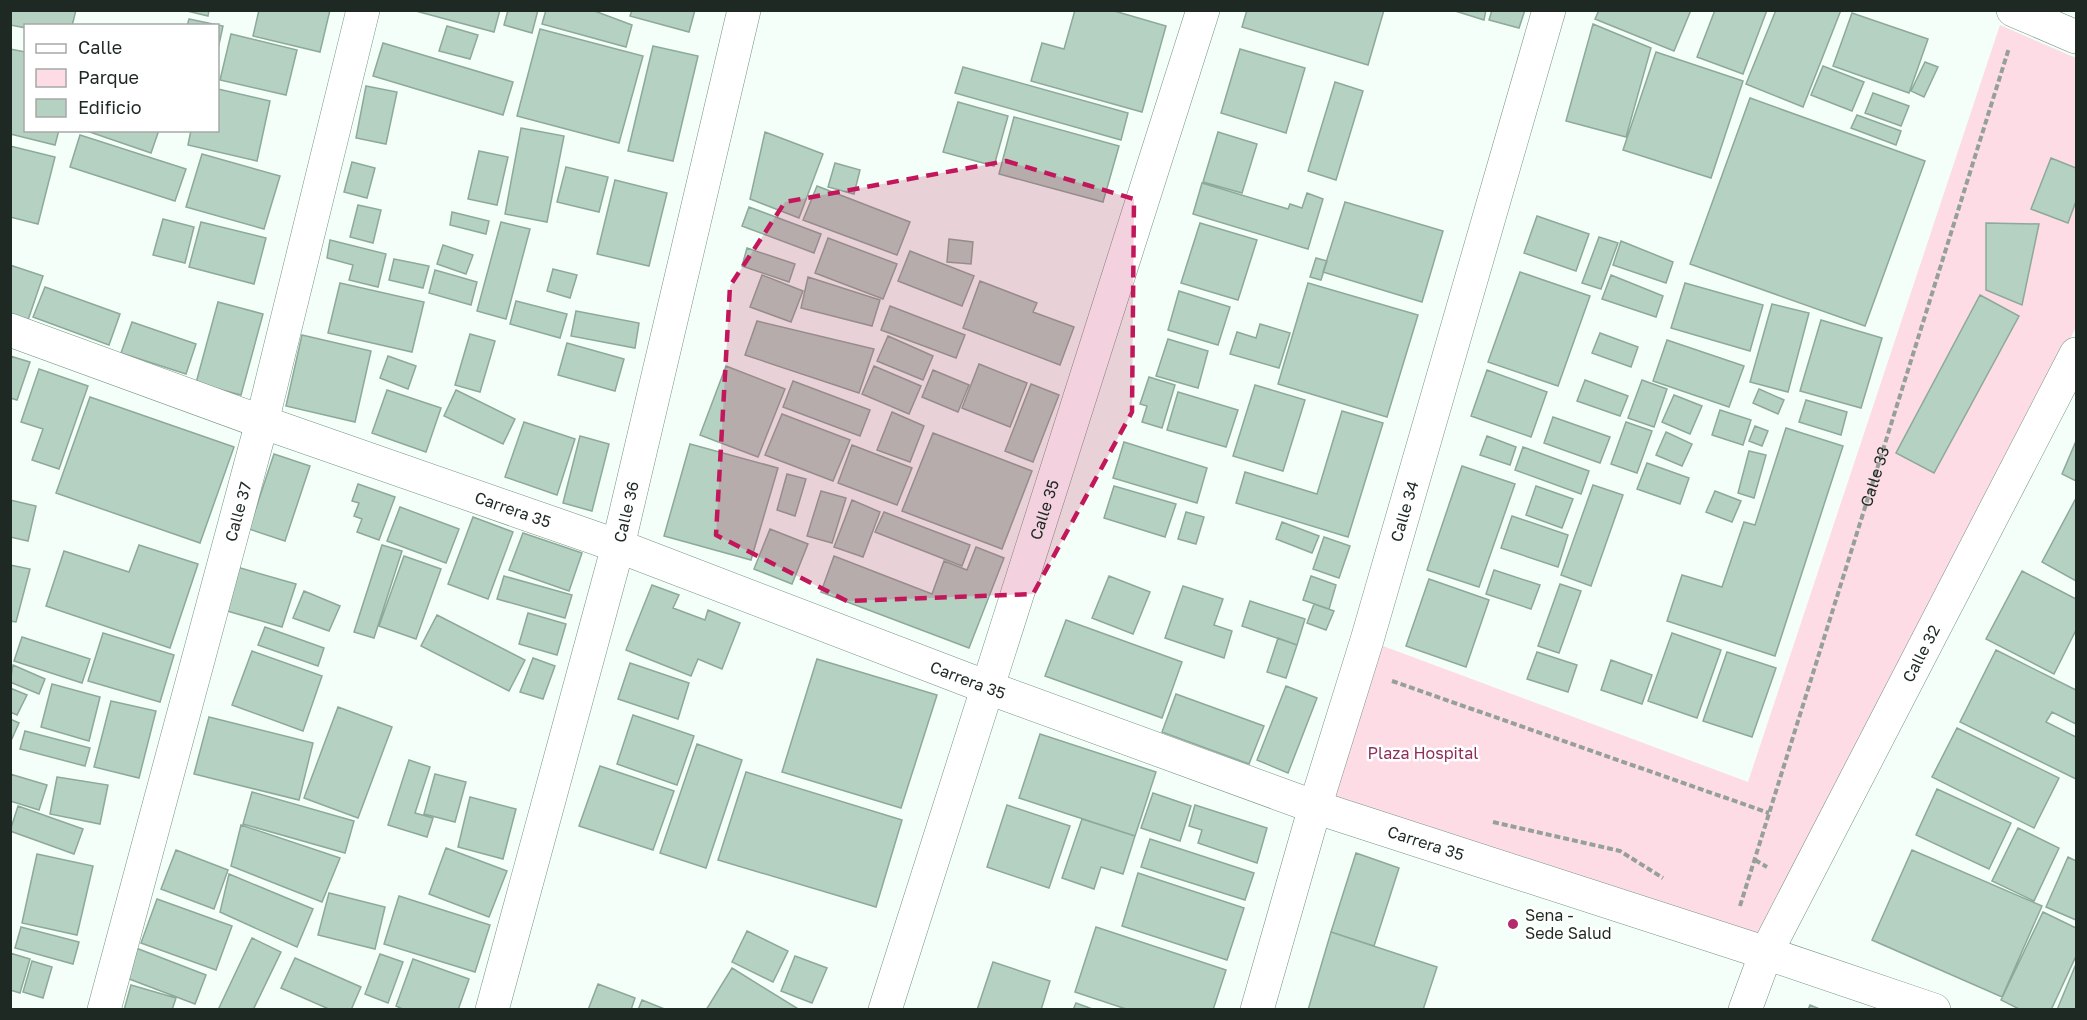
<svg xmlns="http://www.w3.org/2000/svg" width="2087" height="1020" font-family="'Golos Text',sans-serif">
	<rect width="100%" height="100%" fill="#f3fff8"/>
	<path fill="#fddce6" d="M2000 25 2076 58V327L1766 953 1315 807 1367 640 1748 782Z"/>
	<path fill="#b4d1c1" stroke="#8da99a" stroke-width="1.5" d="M10 10H76L72 26H26V28L10 25Z
		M183 10H209L208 16Z
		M259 10H330L320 52 253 36Z
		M412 10H500L494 32Z
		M508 10H538L532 33 504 25Z
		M546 10H592L632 25 626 47 542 24Z
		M632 10H695L689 32 630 16Z
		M1075 10H1111L1166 26 1142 112 1031 81 1042 43 1064 49Z
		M1247 10H1384L1368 65 1242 27Z
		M1452 10H1486L1484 20Z
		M1492 10H1525L1519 28 1489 20Z
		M1599 10H1691L1674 51 1595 19Z
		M1715 10H1767L1743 74 1697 57Z
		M1776 10H1841L1803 107 1746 84Z
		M1852 13 1928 39 1909 93 1833 66Z
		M189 19 223 26 218 49V26H187Z
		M1593 24 1651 48 1626 137 1566 121Z
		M447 26 478 35 470 59 439 51Z
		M540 29 643 56 619 143 517 116Z
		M231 34 297 50 286 95 220 80Z
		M383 43 513 82 503 115 373 76Z
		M653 46 698 56 673 161 628 151Z
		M10 49 26 52V130H59L55 145 10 134Z
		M1240 49 1305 68 1286 133 1221 113Z
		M1656 52 1743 81 1711 178 1623 150Z
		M1925 62 1938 67 1924 97 1911 91Z
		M1823 66 1864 82 1852 111 1811 95Z
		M963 67 1128 113 1121 140 955 93Z
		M1335 82 1363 91 1336 180 1308 171Z
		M366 86 397 92 386 144 356 138Z
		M218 89 270 101 257 161 188 145 191 130H218Z
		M1873 93 1909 106 1901 126 1865 113Z
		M1750 98 1925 161 1865 326 1690 264Z
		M958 102 1008 116 994 166 943 152Z
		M1857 115 1901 131 1896 145 1851 128Z
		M1014 117 1119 146 1103 202 999 174Z
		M521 128 564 136 547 222 505 214Z
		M84 130H159L151 153Z
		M765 132 823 154 799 218 750 199Z
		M1218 132 1257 144 1242 193 1203 182Z
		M80 135 186 169 175 201 70 167Z
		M10 146 55 157 38 224 10 217Z
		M479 151 508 157 497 205 468 199Z
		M202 154 280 176 264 229 186 207Z
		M2051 158 2076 168V201L2068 223 2031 209Z
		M352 162 375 168 367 198 344 192Z
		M835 163 860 170 854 194 828 187Z
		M566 167 608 177 599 212 557 202Z
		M615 180 667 193 649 266 597 254Z
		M1202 183 1288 209 1290 204 1302 208 1307 193 1323 199 1308 249 1193 214Z
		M817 186 910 222 897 255 803 220Z
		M1345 202 1443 231 1422 302 1323 272Z
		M358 205 381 210 373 243 350 237Z
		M749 207 821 234 814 253 742 226Z
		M452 212 489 221 486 234 450 225Z
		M1537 216 1589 234 1576 271 1524 253Z
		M163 219 194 227 185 263 153 255Z
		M201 222 266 238 254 284 189 267Z
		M501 222 530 229 506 319 477 311Z
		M1200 223 1257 240 1238 300 1181 283Z
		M1986 223 2039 224 2022 305 1986 290Z
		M1599 237 1618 243 1601 289 1582 283Z
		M828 238 897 264 883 299 815 273Z
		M949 239 973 242 971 264 947 262Z
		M330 240 386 254 378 287 349 280 353 265 327 258Z
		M1621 241 1673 262 1666 283 1613 265Z
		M443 245 473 255 466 274 437 264Z
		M747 248 795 264 789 282 742 266Z
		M910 251 974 276 962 306 898 281Z
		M1316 258 1327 261 1321 280 1310 277Z
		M394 259 429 266 423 288 389 280Z
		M10 265 43 276 27 323 10 317Z
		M553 269 577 275 570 298 547 291Z
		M435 270 477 282 471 305 429 293Z
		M1520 272 1590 296 1558 386 1488 362Z
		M762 275 803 291 791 322 750 307Z
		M1611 275 1663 296 1656 317 1602 299Z
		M808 277 880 300 872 326 801 308Z
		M980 281 1037 303 1033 312 1074 327 1060 365 963 328Z
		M340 283 424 302 412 352 328 333Z
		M1308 283 1418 315 1387 417 1278 384Z
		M1685 283 1763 305 1750 351 1671 328Z
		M45 287 120 314 109 345 33 317Z
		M1179 291 1230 307 1218 345 1168 330Z
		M1980 295 2019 316 1934 473 1896 453Z
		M516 301 567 314 560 338 510 324Z
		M218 302 263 314 241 395 196 383Z
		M1772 304 1809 313 1788 392 1750 382Z
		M890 306 965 335 956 358 881 330Z
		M576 311 639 323 635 348 571 336Z
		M1821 320 1882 338 1861 408 1800 391Z
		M757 321 874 349 859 393 745 355Z
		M132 322 196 344 186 374 121 353Z
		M1260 324 1290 333 1279 368 1230 354 1237 332 1256 338Z
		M1600 333 1638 347 1631 367 1592 353Z
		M470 334 495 341 480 392 455 385Z
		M302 335 371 351 355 422 286 406Z
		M888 336 933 356 923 380 877 361Z
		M1168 339 1208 351 1198 388 1156 376Z
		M1667 340 1744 366 1729 407 1653 381Z
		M567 343 624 359 615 391 558 375Z
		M10 356 30 362 17 400 10 398Z
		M388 356 416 366 408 389 380 378Z
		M979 364 1027 383 1010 427 962 408Z
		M726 366 785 389 758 457 700 435Z
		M874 366 921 386 909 414 862 394Z
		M39 369 88 386 59 469 32 460 43 429 21 422Z
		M933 370 969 385 958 412 922 397Z
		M1487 370 1547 392 1531 437 1471 416Z
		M1149 377 1175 385 1162 428 1142 422 1147 406 1140 404Z
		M1585 380 1628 396 1620 416 1577 401Z
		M1642 380 1667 389 1654 427 1628 418Z
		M793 381 870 410 860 436 783 407Z
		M1031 384 1059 395 1033 462 1005 451Z
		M1255 385 1305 400 1283 471 1233 456Z
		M1759 389 1784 400 1778 414 1753 403Z
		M387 390 441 408 426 452 372 433Z
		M456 390 515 419 503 444 444 416Z
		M1178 392 1238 410 1226 447 1167 430Z
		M1674 395 1702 406 1690 434 1662 422Z
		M90 397 234 447 200 543 56 493Z
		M1806 400 1847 412 1841 435 1799 422Z
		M1720 410 1751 420 1743 445 1712 435Z
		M1342 411 1383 423 1348 537 1236 503 1245 472 1317 494Z
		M892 412 924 426 910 462 877 450Z
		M782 414 850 440 833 481 765 455Z
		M1553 417 1610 437 1600 463 1544 443Z
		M524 422 575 439 557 495 505 477Z
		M1626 422 1652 431 1637 473 1611 464Z
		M1755 426 1768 431 1762 446 1749 441Z
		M1786 428 1843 446 1775 656 1667 621 1682 575 1722 587 1744 522 1755 525Z
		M1666 432 1692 444 1682 466 1656 455Z
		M933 433 1032 471 1002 549 902 511Z
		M580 436 609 444 592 511 563 503Z
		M1487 436 1516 447 1510 465 1480 455Z
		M2076 441V481L2062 474Z
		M1124 442 1207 468 1197 503 1113 478Z
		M690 444 778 468 751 560 664 536Z
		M852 445 912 468 897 505 838 483Z
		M1523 447 1589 471 1581 494 1515 470Z
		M1749 451 1766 455 1754 498 1738 493Z
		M274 454 310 466 285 541 249 529Z
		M1647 463 1689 478 1680 504 1637 489Z
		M1462 466 1515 484 1479 587 1427 570Z
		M787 474 806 479 795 516 777 510Z
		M358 484 395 497 379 540 357 532 362 519 354 516 359 503 352 501Z
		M1593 485 1623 495 1591 586 1561 575Z
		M1114 486 1176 504 1165 537 1104 518Z
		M1536 486 1573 499 1562 528 1526 515Z
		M821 491 846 498 832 543 807 536Z
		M1715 491 1741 501 1732 522 1706 512Z
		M10 500 36 506 28 541 10 537Z
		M852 500 880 512 863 557 834 547Z
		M2075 500 2076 501V581L2042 562Z
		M400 507 459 529 446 563 387 541Z
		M884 512 970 545 962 566 875 532Z
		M1186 512 1204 517 1196 544 1178 539Z
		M1512 516 1568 535 1558 567 1501 548Z
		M473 517 513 532 488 599 448 584Z
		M1282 522 1319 536 1312 553 1276 539Z
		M770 529 808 544 792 584 754 569Z
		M523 533 582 553 569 591 509 570Z
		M1324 537 1350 546 1339 578 1313 569Z
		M139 545 198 564 170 648 46 606 64 551 129 572Z
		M382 545 402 551 374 638 354 632Z
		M976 547 1004 558 969 648 821 592 834 556 932 594 944 561 967 570Z
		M404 556 441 569 416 639 379 626Z
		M10 565 30 569 16 622 10 621Z
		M230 565 296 584 282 627 217 608Z
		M1494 570 1540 585 1531 609 1486 594Z
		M2022 571 2076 599V630L2054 674 1986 639Z
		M504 576 572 595 565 618 497 599Z
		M1109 576 1150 592 1133 634 1092 618Z
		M1311 576 1336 585 1329 609 1303 600Z
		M1429 579 1489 600 1466 667 1406 646Z
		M1560 584 1581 591 1559 653 1538 646Z
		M652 585 679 595 673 608 705 620 708 610 740 623 722 669 698 659 691 676 626 650Z
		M1183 586 1223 599 1214 625 1232 631 1224 658 1165 638Z
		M304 591 340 606 329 631 293 618Z
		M1250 601 1305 619 1297 645 1242 626Z
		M1314 604 1334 611 1326 630 1307 623Z
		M528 613 566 624 557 655 519 644Z
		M437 615 525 660 509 691 421 646Z
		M1066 620 1182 662 1162 718 1045 676Z
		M265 627 324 648 318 666 258 645Z
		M103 633 174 655 160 702 88 681Z
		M1672 633 1721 650 1697 718 1648 701Z
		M22 637 90 659 82 683 14 661Z
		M1278 638 1297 645 1286 678 1267 672Z
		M1996 650 2076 690V724L2052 712 2046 722 2076 737V779L1960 722Z
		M252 651 322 676 303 731 232 705Z
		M1537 652 1577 665 1568 692 1527 679Z
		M1727 652 1776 668 1752 737 1703 721Z
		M533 658 555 666 543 699 520 692Z
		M817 659 937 695 901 808 782 772Z
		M1611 660 1652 675 1642 704 1601 690Z
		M630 663 689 683 678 719 618 699Z
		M13 665 45 679 39 694 10 682Z
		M52 684 100 697 89 741 41 727Z
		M1286 686 1317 698 1288 773 1257 760Z
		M10 688 27 695 17 715 10 712Z
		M1176 694 1264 726 1249 764 1162 732Z
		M111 701 156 711 139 778 94 767Z
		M338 707 392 727 358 818 304 798Z
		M633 715 694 736 677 785 617 764Z
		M209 717 313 743 299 800 194 774Z
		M10 719 19 723 10 743Z
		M1957 728 2059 778 2034 828 1932 777Z
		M25 731 90 748 85 766 20 749Z
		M1040 734 1156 772 1135 836 1019 798Z
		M697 744 742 760 706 868 660 853Z
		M409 760 430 767 415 813 433 818 427 837 388 825Z
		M600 766 674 791 653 850 579 826Z
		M746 772 902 820 876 907 718 860Z
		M10 774 47 785 39 810 10 801Z
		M435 774 466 782 455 822 424 814Z
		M57 777 108 785 100 824 50 814Z
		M1937 789 2011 823 1989 869 1916 835Z
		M252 792 354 821 345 853 243 824Z
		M1153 793 1191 806 1180 841 1141 828Z
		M470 797 516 809 503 859 458 847Z
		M1007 805 1070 826 1049 888 987 867Z
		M1195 805 1267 828 1257 863 1198 843 1202 830 1189 826Z
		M18 806 83 829 74 854 10 831Z
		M1082 819 1135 836 1123 874 1101 867 1094 889 1062 878Z
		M241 825 340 858 322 902 231 866Z
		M2018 828 2059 848 2034 901 1992 881Z
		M1150 839 1254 873 1245 900 1141 867Z
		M446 848 507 871 489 917 429 894Z
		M176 850 228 870 214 909 161 889Z
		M1912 850 2042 906 2002 997 1872 940Z
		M1356 853 1399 868 1374 946 1331 932Z
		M37 854 93 866 77 935 22 923Z
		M2068 857 2076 861V920L2046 907Z
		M1138 873 1244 908 1227 960 1122 926Z
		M229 874 313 909 297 947 220 912Z
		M329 893 385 907 375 949 318 935Z
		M399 896 490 925 475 972 384 944Z
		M157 899 232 926 216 970 141 943Z
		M2043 912 2076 928V956L2051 1010H2021L2001 1000Z
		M21 927 79 942 73 964 15 948Z
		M1096 927 1226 970 1213 1010H1129L1075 992Z
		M747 931 788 951 773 982 732 962Z
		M1331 932 1437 967 1423 1010H1308Z
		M252 938 281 952 253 1010H218Z
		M136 948 206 975 195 1004 124 977Z
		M10 953 30 959 20 993 10 990Z
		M380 954 403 962 388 1003 365 994Z
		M795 956 827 968 812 1003 781 991Z
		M295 958 361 987 351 1010H331L281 988Z
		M413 959 469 979 458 1010H405L396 1006Z
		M32 961 52 967 43 998 23 992Z
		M993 962 1050 981 1041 1010H977Z
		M2076 964V1010H2057Z
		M732 968 800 1010H706Z
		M598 984 635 998 631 1010H588Z
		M131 985 176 998 172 1010H124Z
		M642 1000 667 1010H638Z
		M1076 1003 1095 1010H1073Z
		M1810 1005 1822 1010H1808Z"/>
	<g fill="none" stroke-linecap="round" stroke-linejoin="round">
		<defs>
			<g id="street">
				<path d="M2013 10 2076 37"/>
				<path id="s2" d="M10 330 262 422 618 546 989 688 1315 807 1766 953 1934 1010"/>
				<path id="s3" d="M492 1010 618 546 744 10"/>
				<path id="s4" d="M1257 1010 1315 807 1367 640 1549 10"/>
				<path id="s5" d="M1745 1010 1766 953 2076 354"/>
			</g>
			<g id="secondary">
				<path id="s6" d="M104 1010 262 422 363 10"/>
				<path id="s7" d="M885 1010 1203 10"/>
			</g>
		</defs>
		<use href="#street" stroke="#779384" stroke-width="34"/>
		<use href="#secondary" stroke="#779384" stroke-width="34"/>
		<g stroke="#95a09a" stroke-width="4" stroke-dasharray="6 3" stroke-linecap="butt">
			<path d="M1392 681 1769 813"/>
			<path d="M1493 822 1620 851 1663 878"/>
			<path d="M1755 860 1767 867"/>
			<path id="s1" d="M1740 906 2009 48"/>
		</g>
		<use href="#street" stroke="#fff" stroke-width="33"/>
		<use href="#secondary" stroke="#fff" stroke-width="33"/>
	</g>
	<path fill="#c2185b" fill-opacity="0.2" stroke="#c2185b" stroke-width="4.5" stroke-dasharray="12 8" stroke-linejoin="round" d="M1006 161 1134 199 1132 412 1033 594 847 601 716 535 730 286 785 202Z"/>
	<circle fill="#b32b6c" stroke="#fff" stroke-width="2" cx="1513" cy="924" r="6"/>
	<g text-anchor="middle" stroke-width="5" stroke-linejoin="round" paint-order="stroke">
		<g font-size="16" fill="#1e2923" stroke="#fff">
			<text dy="6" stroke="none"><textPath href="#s1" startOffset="450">Calle 33</textPath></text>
			<text dy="6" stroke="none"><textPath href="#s2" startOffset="534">Carrera 35</textPath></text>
			<text dy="6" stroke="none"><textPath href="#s7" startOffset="525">Calle 35</textPath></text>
			<text dy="6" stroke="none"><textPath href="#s4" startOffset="520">Calle 34</textPath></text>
			<text dy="6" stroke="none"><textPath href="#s6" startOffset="516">Calle 37</textPath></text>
			<text dy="6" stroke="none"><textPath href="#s3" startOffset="516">Calle 36</textPath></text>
			<text dy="6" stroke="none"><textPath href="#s5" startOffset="398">Calle 32</textPath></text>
			<text dy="6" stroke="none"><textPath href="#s2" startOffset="1020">Carrera 35</textPath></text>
			<text dy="6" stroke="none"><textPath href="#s2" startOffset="1506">Carrera 35</textPath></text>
		</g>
		<g font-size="16" fill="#8f2f59" stroke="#fff">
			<text x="1423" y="759">Plaza Hospital</text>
		</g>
		<g font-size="16" fill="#1e2923" stroke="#fff" text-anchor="start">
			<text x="1525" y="921">Sena -<tspan x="1525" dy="18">Sede Salud</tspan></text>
		</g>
	</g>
	<rect width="2087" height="1020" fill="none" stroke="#1e2923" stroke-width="24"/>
	<rect x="24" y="24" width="195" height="108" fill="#ffffff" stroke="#a5a9a7" stroke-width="1.5"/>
	<rect x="36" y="44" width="30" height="9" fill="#ffffff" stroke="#a5a9a7" stroke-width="1.5"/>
	<text x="78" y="54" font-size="18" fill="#1e2923">Calle</text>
	<rect x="36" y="69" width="30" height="18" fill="#fddce6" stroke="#a5a9a7" stroke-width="1.5"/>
	<text x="78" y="84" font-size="18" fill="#1e2923">Parque</text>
	<rect x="36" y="99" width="30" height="18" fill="#b4d1c1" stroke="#a5a9a7" stroke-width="1.5"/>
	<text x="78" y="114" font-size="18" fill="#1e2923">Edificio</text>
</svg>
